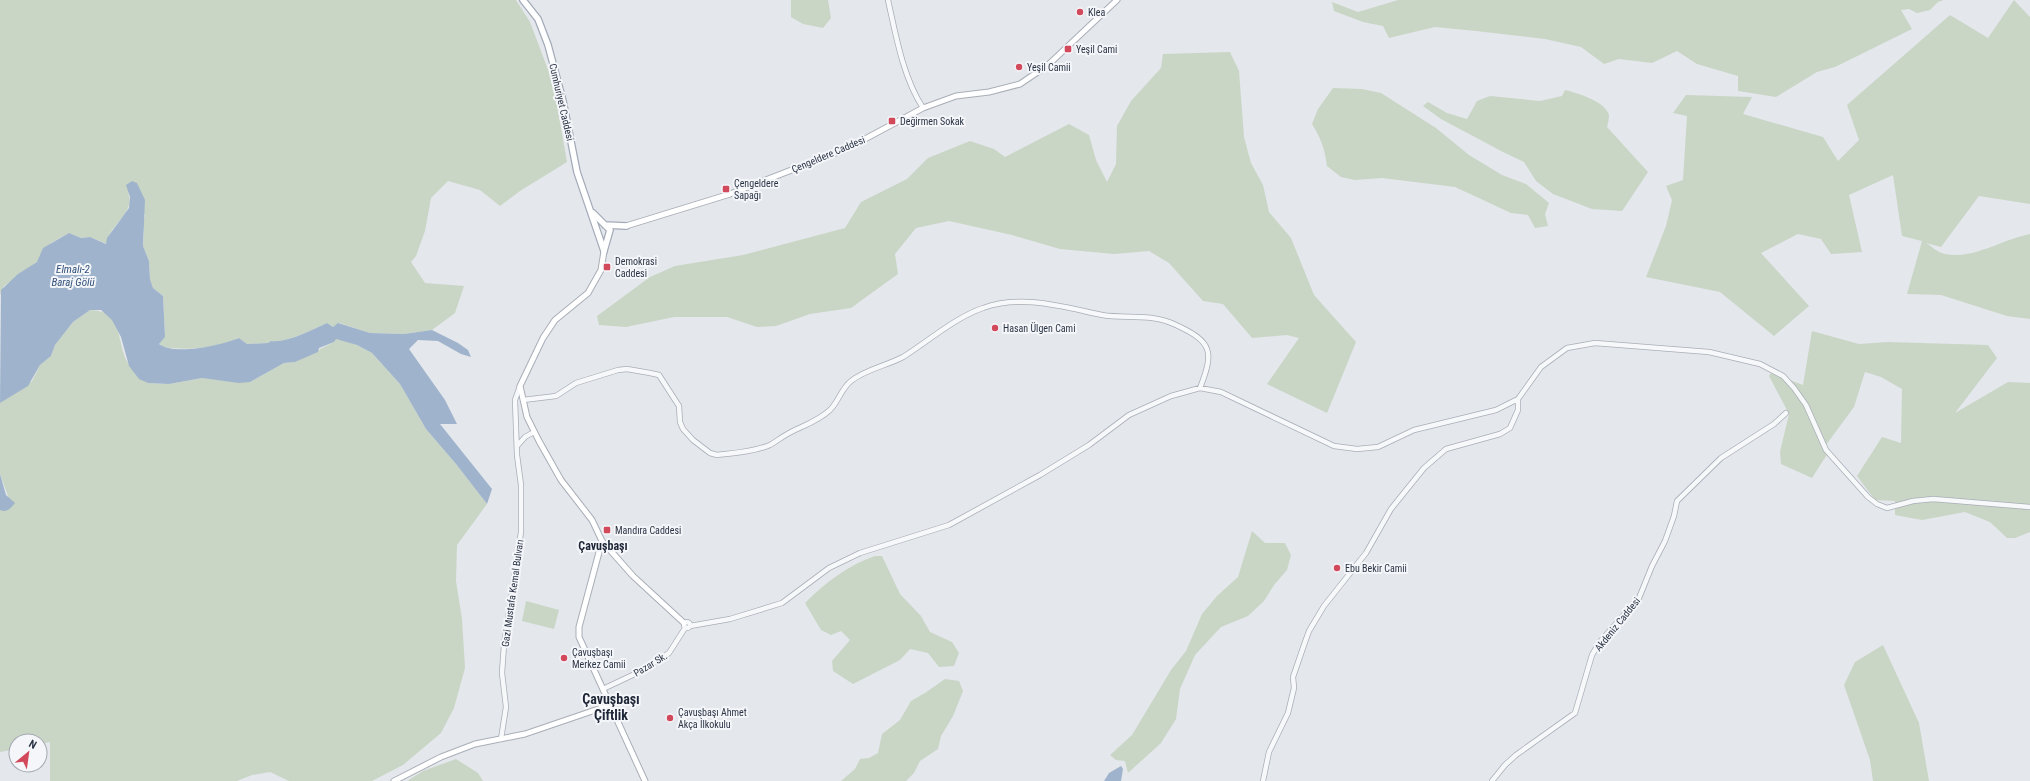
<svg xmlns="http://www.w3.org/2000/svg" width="2030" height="781" font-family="'Roboto Condensed',sans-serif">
	<rect width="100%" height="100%" fill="#e4e7ec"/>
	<path fill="#c9d6c5" d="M0 0H516L530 22 553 83 567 162 520 191 500 206 480 190 448 181 431 198 425 231 416 256 411 262 425 283 464 286 455 313 432 330 404 334 370 333 339 323 333 327 327 323C312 330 287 343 271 341L268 343 247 344 239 338C217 348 188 351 163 347L159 343 165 337 163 296 153 288 150 279 149 261 143 246 144 234 143 223 145 215 127 191C139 212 107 225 107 244L90 237 81 238 69 233 51 243 37 262 4 286 0 295Z
		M791 0H828L831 18 823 28 803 24 791 17Z
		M1398 0H1944L1938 2 1930 10 1917 13 1909 9 1901 10 1912 29 1835 67 1817 72 1776 97 1738 91V76L1697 64 1677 51 1652 63 1619 59 1604 64 1581 47 1545 39 1476 31 1435 27 1389 38 1383 26 1363 22 1334 11 1332 2 1358 12Z
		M2014 0 2030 17V204L1979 196 1941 247 1926 243C1931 246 1938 253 1945 254 1973 260 2003 239 2030 234V319L2007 316 1941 295 1907 294 1922 241 1902 236 1893 175 1849 195 1862 252 1831 254 1821 239 1798 234 1761 253 1809 306 1774 336 1720 292 1646 277 1666 226 1672 200 1666 186 1683 180 1687 116 1673 113 1686 95 1752 97 1743 114 1823 137 1838 161 1859 140 1847 105 1950 15 1988 38Z
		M1230 52 1239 71 1244 137 1251 163 1263 185 1269 212 1291 238 1314 295 1356 342 1327 413 1267 384 1299 338 1287 335 1252 338 1223 304 1203 301 1169 263 1149 251 1114 254 1060 249 1012 235 949 221 916 228 895 254 898 274 851 308 810 314 776 326 757 327 727 317H674L626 327 599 325 597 316 650 277 675 266 743 255 845 228 861 202 907 179 928 158 970 141 994 149 1005 157 1069 124 1089 135 1096 160 1107 182 1116 164 1117 126 1131 101 1161 68 1163 54Z
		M1333 88 1362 89 1381 93 1436 128 1469 155 1502 175 1526 184 1549 203 1545 214 1548 226 1535 228 1528 215 1511 213 1455 187 1382 178 1355 180 1341 177 1327 166C1325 150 1321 138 1312 124L1318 109Z
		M1565 90C1577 93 1605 101 1609 115 1609 118 1608 124 1607 127L1648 172 1622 211 1592 209 1553 194 1536 181 1524 162 1503 152 1441 119 1423 106 1428 102 1447 113 1467 119 1477 101 1490 96 1540 101 1562 96Z
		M90 310C126 311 115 346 130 366 134 372 142 378 148 383L169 384 202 378 250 382 284 363 295 362 334 342 336 338 357 345 372 353 400 384 426 429 456 464 487 504 457 545 456 581 462 619 465 668 454 708 441 733 403 765 372 781H289L270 772 252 775 237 781H50V742L40 744V741H16V749L0 752V510L9 499 0 474V403L32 381 40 365 51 356 55 345 73 322Z
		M1812 331 1859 344 1888 342 1988 345 1997 358 1955 413 2008 382 2030 383V532L2015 538H2007L1990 522 1965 512 1922 520 1895 515V501L1875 500 1857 476 1882 437 1901 443 1902 389 1881 377 1865 372 1854 407 1826 445 1828 453 1812 478 1781 464 1780 452 1789 414 1769 376 1771 373 1803 385Z
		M1252 531 1265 543H1285L1291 555 1287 570 1274 585 1264 601 1248 616 1221 627 1195 655 1180 689 1176 719 1161 743 1128 773 1125 761 1116 760 1110 755 1132 735 1171 670 1186 651 1202 614 1217 596 1238 577Z
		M875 556H882L900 594 921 616 930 632 952 642 959 653 954 666 939 667 928 653 910 649 900 660 853 684 833 671 832 661 850 640 841 631 831 635 821 630 805 603C826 582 847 566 875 556Z
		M526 601 559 610 554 629 522 621Z
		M1883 645 1919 723 1929 781H1873L1870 760 1844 685 1855 662Z
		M945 679 959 681 963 691 953 716 941 736 938 749 920 761 914 773 906 781H841L855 769 860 759 869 758 878 753 882 734 900 720 911 701 925 693Z
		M456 759 478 773 483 781H407L423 771Z"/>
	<path fill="#9fb4cc" d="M132 181 137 183 145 200 143 246 149 261 150 279 153 288 163 296 165 337 159 344C175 356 222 345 239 338L247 344 268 343 271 341C287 343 312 330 327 323L333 327 338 323 370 333 404 334 432 330 458 343 468 350 471 357 461 354 438 341 418 340 409 349 445 400 457 424H440L492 489 487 504 456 464 426 429 400 384 372 353 357 345 336 339 334 342 319 348 318 352 295 362 284 363 250 382 239 383 202 378 169 384 148 383 139 379 129 366 121 337 112 320 101 310H90L73 322 55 345 51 356 40 365 28 386 0 403 1 290 18 274 37 262 43 248 69 233 81 238 90 237 106 244 107 238 129 208 130 197 126 185Z
		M0 474 6 495 15 503C11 508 7 513 0 510Z
		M1121 766 1123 769 1121 781H1104L1109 773Z"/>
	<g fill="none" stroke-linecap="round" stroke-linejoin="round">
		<defs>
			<path id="tertiary" d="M888 0C896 36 903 77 923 108
				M523 400 556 396 576 383 618 370 627 369 650 373 659 375 679 406 680 422 683 429 693 440 710 453 717 455C734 453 753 452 770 445 777 441 783 436 791 432 805 425 818 421 830 410 839 401 841 389 851 381 866 369 886 366 903 357 927 342 956 317 983 308 1022 294 1063 307 1102 315 1127 319 1151 313 1176 325 1213 342 1214 352 1200 388
				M517 446 525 437 534 432
				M684 625a3 3 0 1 1 6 0a3 3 0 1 1-6 0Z
				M690 626 730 619 782 603 829 568 860 553 949 525 1040 475 1089 445 1129 415 1171 396 1200 388 1221 392 1334 446 1357 449 1378 447 1414 430 1496 410 1518 399 1541 367 1567 348 1595 343 1709 352 1760 364 1783 376 1794 388 1806 405 1826 450 1868 497 1877 504 1887 508 1913 501 1933 499 2030 507
				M603 689 639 672 669 653 685 628
				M501 739 506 707 502 673 504 645 521 532V485L517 455 515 400 520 386
				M1263 781 1269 752 1288 713 1294 688 1293 677 1304 645 1309 631 1324 606 1366 553 1391 509 1424 468 1446 449 1500 434 1510 428 1518 410V399
				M1492 781 1505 765 1516 755 1575 713 1592 655 1599 643 1639 598 1652 566 1665 541 1674 516 1677 501 1721 458 1774 424 1786 413"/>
			<path id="secondary" d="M626 226 730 194 848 148 923 108 956 96 989 92 1020 84 1048 65 1117 0
				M604 251 601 270 588 293 555 320 543 338 520 386 527 417 539 441 561 480 592 520 602 541 579 627V637L645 781
				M602 541 633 576 684 623
				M394 781 441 757 475 744 525 734 610 705"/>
			<path id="primary" d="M523 0 538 19 548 45 563 101 577 172 604 251
				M593 213 610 230 604 251
				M605 225 626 226"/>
		</defs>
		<use href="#tertiary" stroke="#a9aeb7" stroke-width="6"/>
		<use href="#secondary" stroke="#a9aeb7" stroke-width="7"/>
		<use href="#primary" stroke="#a3abb8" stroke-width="8"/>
		<use href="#tertiary" stroke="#f7f8fa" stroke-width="4.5"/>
		<use href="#secondary" stroke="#fff" stroke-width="5"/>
		<use href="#primary" stroke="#fff" stroke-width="5.5"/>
	</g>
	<g fill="#d1495b" stroke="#f4f6f9" stroke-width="1.5">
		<circle cx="1080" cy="12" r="4"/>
		<rect x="1064" y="45" width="8" height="8" rx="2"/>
		<circle cx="1019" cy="67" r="4"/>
		<rect x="888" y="117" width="8" height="8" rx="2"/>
		<rect x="722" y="185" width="8" height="8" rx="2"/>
		<rect x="603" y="263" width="8" height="8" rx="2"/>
		<circle cx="995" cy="328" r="4"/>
		<rect x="603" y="526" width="8" height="8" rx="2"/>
		<circle cx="1337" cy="568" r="4"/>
		<circle cx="564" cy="658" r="4"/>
		<circle cx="670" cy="718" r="4"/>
	</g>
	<g text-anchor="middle" stroke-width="4" stroke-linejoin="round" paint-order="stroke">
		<g font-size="10" fill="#2b3445" stroke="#f4f6f9" text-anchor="start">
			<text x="1088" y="16">Klea</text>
			<text x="1076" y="53">Yeşil Cami</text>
			<text x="1027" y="71">Yeşil Camii</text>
			<text x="900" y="125">Değirmen Sokak</text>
			<text x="734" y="187">Çengeldere<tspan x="734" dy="12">Sapağı</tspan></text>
			<text x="615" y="265">Demokrasi<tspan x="615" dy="12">Caddesi</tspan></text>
			<text x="1003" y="332">Hasan Ülgen Cami</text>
			<text x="615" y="534">Mandıra Caddesi</text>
			<text x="1345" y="572">Ebu Bekir Camii</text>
			<text x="572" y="656">Çavuşbaşı<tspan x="572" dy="12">Merkez Camii</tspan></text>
			<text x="678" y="716">Çavuşbaşı Ahmet<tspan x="678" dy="12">Akça İlkokulu</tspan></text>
		</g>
		<g font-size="10" fill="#2b3445" stroke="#f4f6f9">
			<text transform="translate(562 102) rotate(77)" y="4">Cumhuriyet Caddesi</text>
			<text transform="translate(828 154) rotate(-23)" y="4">Çengeldere Caddesi</text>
			<text transform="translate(512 593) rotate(-82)" y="4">Gazi Mustafa Kemal Bulvarı</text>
			<text transform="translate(1617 624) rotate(-51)" y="4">Akdeniz Caddesi</text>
			<text transform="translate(650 664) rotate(-31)" y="4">Pazar Sk.</text>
		</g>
		<g font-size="11" font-style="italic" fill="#34527a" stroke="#f4f6f9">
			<text x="73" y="273">Elmalı-2<tspan x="73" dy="13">Baraj Gölü</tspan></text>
		</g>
		<g font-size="12" font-weight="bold" fill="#1d2536" stroke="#f4f6f9">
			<text x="603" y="550">Çavuşbaşı</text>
		</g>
		<g font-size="14" font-weight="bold" fill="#1d2536" stroke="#f4f6f9">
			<text x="611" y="704">Çavuşbaşı<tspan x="611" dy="16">Çiftlik</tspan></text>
		</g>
	</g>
	<g transform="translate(28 753) rotate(29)"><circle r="19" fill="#f4f6f9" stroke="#a4a8b1"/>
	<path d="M0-3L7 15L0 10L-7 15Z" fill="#d1495b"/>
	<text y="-6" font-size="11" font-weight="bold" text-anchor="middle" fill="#2b3445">N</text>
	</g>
</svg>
